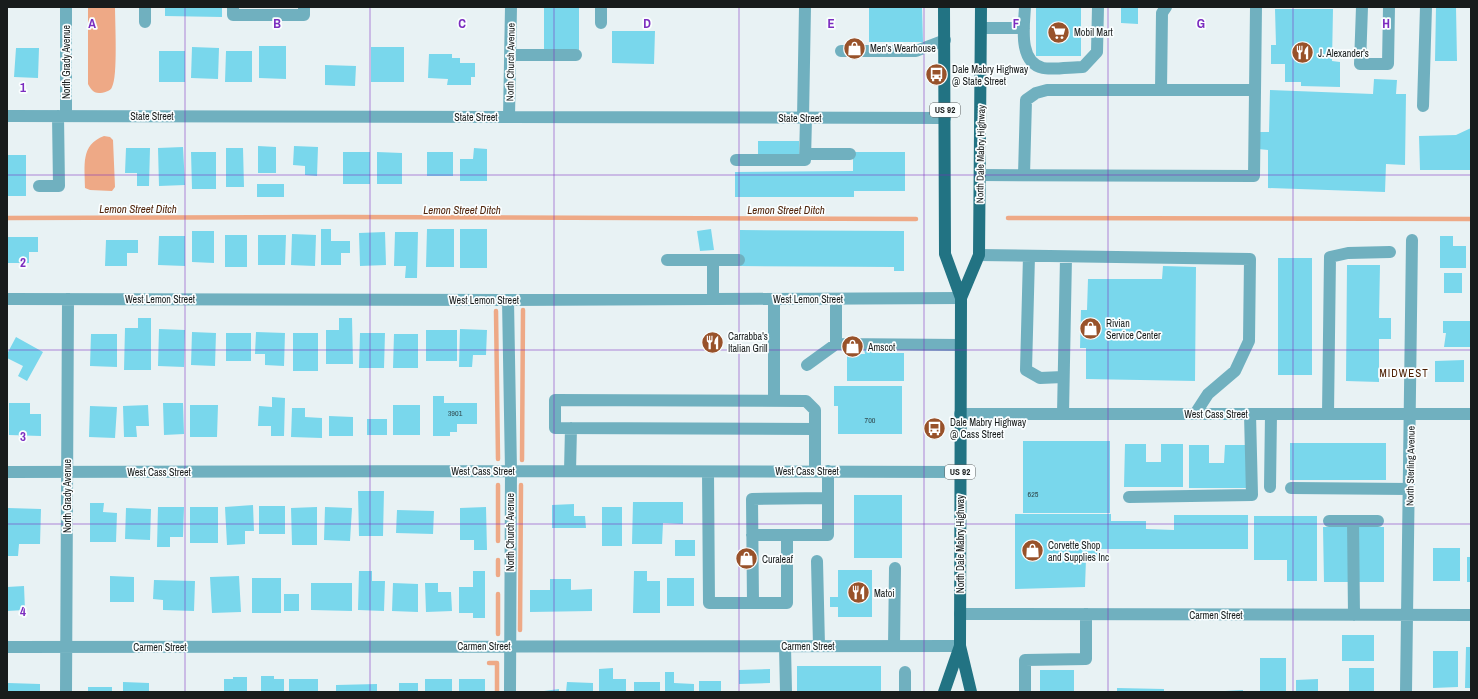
<svg xmlns="http://www.w3.org/2000/svg" width="1478" height="699" font-family="'Archivo Narrow',sans-serif">
	<rect width="100%" height="100%" fill="#e8f2f4"/>
	<path fill="#eea986" d="M88 7H115C115 22 118 77 112 87 111 91 103 93 99 93 93 93 90 88 88 84Z
		M104 136 110 137 113 140 115 187 112 191 90 190 85 188C85 166 80 145 104 136Z"/>
	<g fill="none" stroke-linecap="round" stroke-linejoin="round">
		<path stroke="#eea986" stroke-width="4.5" d="M7 218 341 217 916 219
			M1008 218 1471 219
			M496 311 498 459
			M522 460 523 310
			M498 485V541
			M498 560V575
			M498 594V634
			M520 630 521 485
			M489 663H497V692"/>
	</g>
	<path fill="#79d7ec" d="M165 7H222V17L165 16Z
		M544 7H579V51L544 50Z
		M869 7H922L923 42H869Z
		M1036 7H1081V56H1036Z
		M1121 7H1138V24L1121 23Z
		M1436 7H1456L1457 61H1435Z
		M1275 9H1333L1332 61 1340 62V87L1301 86V82H1285V64H1271V45H1276Z
		M612 31H655L654 64 612 63Z
		M259 46H286V79L259 78Z
		M192 47 219 48 218 79 191 78Z
		M371 47H404V82H371Z
		M16 48H39L38 78 14 77Z
		M159 51H185V82H159Z
		M226 51H252V82H225Z
		M429 54H452V58H460V63H475V77H471V85H447L448 79 428 78Z
		M325 65 356 66 355 86 325 85Z
		M1374 79 1397 80 1396 94H1406L1405 165 1386 164 1385 192 1268 188V150L1258 149 1259 132H1269L1270 90 1373 94Z
		M1471 128V170H1420L1419 136 1456 135Z
		M758 141H799V156H758Z
		M258 146 276 147V173H258Z
		M294 146 318 147 317 176 305 175V166L293 165Z
		M183 147 185 185 159 186 158 148Z
		M126 148H150L149 186H137V173H125Z
		M226 148H243L244 187H226Z
		M474 148 487 149V181H460V159H473Z
		M191 152H216V189H192Z
		M343 152H370V184H343Z
		M377 152 402 153V184H377Z
		M427 152H453V176H427Z
		M853 152H905V191H854V197H735V172L853 171Z
		M7 155H26V196H7Z
		M257 184H284V197H257Z
		M321 229H331V241H350V253H341V265H321Z
		M427 229H454V267H426Z
		M460 229H487V268H460Z
		M711 229 714 250 700 251 697 231Z
		M740 230 904 231V271H894V267L740 266Z
		M192 231H214V263L192 262Z
		M385 232 386 265 360 266 359 233Z
		M395 232H418L417 278H405L406 266H394Z
		M292 234 316 235 315 266 291 265Z
		M225 235H247V267H225Z
		M258 235H286L285 265H258Z
		M159 236H185V266L158 265Z
		M1440 236H1453V246H1466V268H1440Z
		M7 237H38V252H29V263H7Z
		M106 240H138V253H127V266H105Z
		M1278 258H1312V375H1278Z
		M1347 265H1380L1379 318H1391V339H1379V382L1346 381Z
		M1163 266 1196 267 1195 381 1086 379V348H1080L1081 310H1087L1088 279H1162Z
		M1444 273H1462V293H1444Z
		M138 318H151V370H124L125 328H138Z
		M339 318H352L353 364H326V330H339Z
		M1443 321H1471V347H1444L1446 333H1443Z
		M159 329 185 330 184 367 158 366Z
		M460 329 487 330 486 355H473L472 367H459Z
		M426 330H457V361H426Z
		M192 332 216 333 215 366 191 365Z
		M256 332 285 333 284 366 265 365V354H255Z
		M226 333H251V361H226Z
		M293 333H318V371H293Z
		M360 333H385L384 368H359Z
		M91 334H117V367L90 366Z
		M394 334H418V368H393Z
		M16 337 43 352 27 381 18 376 23 366 7 358V354Z
		M864 349H879V353H904V381H847V354H865Z
		M1464 360V382H1435V361Z
		M834 386H902V434H838V406H834Z
		M433 396H444V403H477V424H457V432H450V436H433Z
		M272 397 285 398 284 436H271V426H258L259 406 272 407Z
		M9 403H30V414H41V436L9 435Z
		M163 403H183L184 434 164 435Z
		M148 405 149 426H136L137 437H124L123 406Z
		M190 405H218L217 437H190Z
		M393 405H420V435H393Z
		M90 406 117 407 115 438 89 437Z
		M292 408H305V417L322 418V438L291 437Z
		M329 416 353 417V436H329Z
		M367 419H387V435H367Z
		M1023 441H1110V513H1023Z
		M1290 443H1386V480H1290Z
		M1125 444H1146V462H1161V444H1183V487H1124Z
		M1189 445H1209V463H1224L1225 445H1247V488H1189Z
		M358 491H384L383 536H359Z
		M854 495H902V558H854Z
		M633 502H683V524L663 523 662 544H632Z
		M90 503H104L103 512 117 513 116 542H90Z
		M574 504V516H585L586 528H552V505Z
		M253 505 254 531H245V544L227 545 225 507Z
		M259 506H285V534H259Z
		M158 507H184L183 537H170V547H157Z
		M190 507H218V543H190Z
		M317 507V545H292L291 508Z
		M325 507 352 508 350 541 324 540Z
		M486 507 487 550H474V540H460V508Z
		M602 507H622V546H602Z
		M8 508 41 509 40 544H19L18 556H7Z
		M126 508 151 509 150 540 125 539Z
		M397 510 434 511 433 534 396 533Z
		M1015 514H1111V521H1146V529L1174 530V515H1248V549H1100L1099 559H1086L1085 587 1015 589Z
		M1254 516H1317V581H1287V560H1254Z
		M1323 527H1348V582H1324Z
		M1359 527H1384V582H1359Z
		M675 540H695V556H675Z
		M1433 548H1460V581H1433Z
		M1467 557H1471V582H1467Z
		M838 570H872V617H838V607H830V597H838Z
		M359 571H372V581H385L384 611 358 610Z
		M473 571H485V618H473V613H459V587H473Z
		M634 571H647V581H660V613H633Z
		M110 576 134 577V602H110Z
		M239 576 241 612 212 613 210 577Z
		M252 578H281V613H252Z
		M667 578H694V606H667Z
		M550 579H571V590L592 589V611L530 612V590H550Z
		M154 580 195 581 194 611 163 610V600L153 599Z
		M311 583H352V611L311 610Z
		M393 583 418 584V612L392 611Z
		M425 583H438V592H451L452 611 426 612Z
		M24 586 25 610 7 611V587Z
		M284 594H299V611H284Z
		M1342 635H1374V661H1342Z
		M1466 647H1471V688H1465Z
		M1433 651H1458V687L1433 688Z
		M1260 658H1286V691H1260Z
		M797 666H881V692H797Z
		M613 668V679H626V692H599V669Z
		M1349 668H1374V692H1349Z
		M770 669V683L739 684V670Z
		M1040 670H1074V692H1040Z
		M665 672H674V683L694 684V692H665Z
		M261 676H274V679H284V692H261Z
		M233 677H247V692H224V679H233Z
		M289 679H318V692H289Z
		M425 679H452V692H425Z
		M459 679H485V692H459Z
		M1318 679V692H1296V680Z
		M699 681H721V692H699Z
		M123 682 149 683V692H123Z
		M567 682 593 683V692H566Z
		M634 682H660V692H634Z
		M8 683 40 684V692H8Z
		M399 683H418V692H399Z
		M377 684V692H336V685Z
		M88 687H112V692H88Z
		M1117 688 1164 689V692H1117Z
		M559 689V692H544V691Z
		M1243 690V692H1225V691Z"/>
	<g fill="none" stroke-linecap="round" stroke-linejoin="round">
		<path stroke="#70b0bf" stroke-width="12" d="M233 7V15H304V7
			M601 7V23
			M1025 7C1024 26 1018 62 1043 68 1051 70 1073 67 1083 67L1097 52 1098 7
			M1362 7 1360 64H1388L1389 7
			M145 22V7
			M981 28H1024
			M841 51H916L945 40
			M510 55H576
			M1161 90 1162 13 1166 7
			M1423 106 1426 7
			M7 116 945 118
			M66 116V7
			M509 117 511 7
			M803 118 805 7
			M805 154H850
			M736 160H805L806 118
			M980 175 1254 176 1256 7
			M1024 175 1026 100 1036 93 1047 90H1255
			M39 186H59L58 116
			M979 255 1250 259 1249 341 1235 371 1208 394 1195 414
			M1029 256 1026 370 1040 378 1063 377
			M667 260H739
			M713 260V299
			M7 299 508 300 961 298
			M836 299V344
			M508 300 511 471 510 692
			M807 365 836 344 960 345
			M774 401V299
			M960 414H1471
			M1063 414 1066 257
			M1328 414 1330 257 1348 253 1390 252
			M815 429 555 428V400L806 401 815 410V471
			M570 471 571 428
			M7 472 511 471 960 472
			M708 472 709 603H787V535
			M1270 487 1271 414
			M1291 488 1409 489
			M1129 497 1252 495 1250 414
			M1329 521H1378
			M1353 521 1354 615
			M752 535H828V471
			M817 561 819 646
			M753 603 752 499 828 498
			M960 614 1471 615
			M785 646 786 692
			M894 646 895 568
			M7 647 960 646
			M905 672V692
			M66 692 68 299
			M1025 692V660L1086 659V614
			M1406 692 1412 240"/>
		<path stroke="#227383" stroke-width="12" d="M944 7 945 254 961 298 960 646 971 692
			M961 298 979 255 981 7
			M944 692 960 646"/>
	</g>
	<path fill="none" stroke="#7b2cbf" stroke-width="1" stroke-opacity="0.55" d="M185 7V692M370 7V692M554 7V692M739 7V692M924 7V692M1108 7V692M1293 7V692M7 175H1471M7 350H1471M7 524H1471"/>
	<defs>
		<symbol id="supermarket-disc" viewBox="-11 -11 22 22"><circle r="9.5" fill="#98522a" stroke="#fafeff"/><path d="M-6-5.5h2.5l.6 2H6L4.5 2H-2.5L-4.4-4H-6ZM-1.5 3.2a1.3 1.3 0 1 0 .1 0ZM3 3.2a1.3 1.3 0 1 0 .1 0Z" fill="#fff"/></symbol>
		<symbol id="shop-disc" viewBox="-11 -11 22 22"><circle r="9.5" fill="#98522a" stroke="#fafeff"/><path d="M-5-2.5h2.3a2.7 3.5 0 0 1 5.4 0H5L5.5 6h-11ZM-1.5-2.5h3a1.5 2.3 0 0 0-3 0Z" fill="#fff"/></symbol>
		<symbol id="restaurant-disc" viewBox="-11 -11 22 22"><circle r="9.5" fill="#98522a" stroke="#fafeff"/><path d="M-5-6h1v4h1v-4h1v4h1v-4h1v5L-1.5 .5V6h-2V.5L-5-1ZM5-6V6H3V1.5H1.5Q1.5-4 5-6Z" fill="#fff"/></symbol>
		<symbol id="bus-disc" viewBox="-11 -11 22 22"><circle r="9.5" fill="#98522a" stroke="#fafeff"/><path d="M-5-6H5V4H4V6H2V4H-2V6H-4V4H-5ZM-3.5-4V0h7V-4ZM-3.5 1.2v1.5H-2V1.2ZM2 1.2v1.5H3.5V1.2Z" fill="#fff"/></symbol>
	</defs>
	<g fill-rule="evenodd">
		<use href="#supermarket-disc" x="1046" y="20" width="25" height="25"/>
		<use href="#shop-disc" x="842" y="36" width="25" height="25"/>
		<use href="#restaurant-disc" x="1290" y="40" width="25" height="25"/>
		<use href="#bus-disc" x="924" y="62" width="25" height="25"/>
		<use href="#shop-disc" x="1078" y="316" width="25" height="25"/>
		<use href="#restaurant-disc" x="700" y="330" width="25" height="25"/>
		<use href="#shop-disc" x="840" y="334" width="25" height="25"/>
		<use href="#bus-disc" x="922" y="416" width="25" height="25"/>
		<use href="#shop-disc" x="1020" y="538" width="25" height="25"/>
		<use href="#shop-disc" x="734" y="546" width="25" height="25"/>
		<use href="#restaurant-disc" x="846" y="580" width="25" height="25"/>
	</g>
	<g text-anchor="middle" stroke-width="3.5" stroke-linejoin="round" paint-order="stroke">
		<g font-size="8" fill="#304b50">
			<text x="455" y="416">3901</text>
			<text x="870" y="423">700</text>
			<text x="1033" y="497">625</text>
		</g>
		<g fill="#fafeff" stroke="#5c6060" stroke-width="1">
			<rect x="930" y="103" width="30" height="14" rx="3"/>
			<rect x="945" y="465" width="30" height="14" rx="3"/>
		</g>
		<g font-size="9" font-weight="bold" fill="#181c1c">
			<text x="945" y="113">US 92</text>
			<text x="960" y="475">US 92</text>
		</g>
		<g font-size="10" fill="#181c1c" stroke="#fafeff" text-anchor="start">
			<text x="1074" y="36">Mobil Mart</text>
			<text x="870" y="52">Men's Wearhouse</text>
			<text x="1318" y="57">J. Alexander's</text>
			<text x="952" y="73">Dale Mabry Highway<tspan x="952" dy="12">@ State Street</tspan></text>
			<text x="1106" y="327">Rivian<tspan x="1106" dy="12">Service Center</tspan></text>
			<text x="728" y="340">Carrabba's<tspan x="728" dy="12">Italian Grill</tspan></text>
			<text x="868" y="351">Amscot</text>
			<text x="950" y="426">Dale Mabry Highway<tspan x="950" dy="12">@ Cass Street</tspan></text>
			<text x="1048" y="549">Corvette Shop<tspan x="1048" dy="12">and Supplies Inc</tspan></text>
			<text x="762" y="563">Curaleaf</text>
			<text x="874" y="597">Matoi</text>
		</g>
		<g font-size="10" fill="#181c1c" stroke="#fafeff">
			<text transform="translate(66 62) rotate(-90)" y="4">North Grady Avenue</text>
			<text transform="translate(510 62) rotate(-89)" y="4">North Church Avenue</text>
			<text x="152" y="120">State Street</text>
			<text x="476" y="121">State Street</text>
			<text x="800" y="122">State Street</text>
			<text transform="translate(980 154) rotate(-89)" y="4">North Dale Mabry Highway</text>
			<text x="160" y="303">West Lemon Street</text>
			<text x="808" y="303">West Lemon Street</text>
			<text x="484" y="304">West Lemon Street</text>
			<text x="1216" y="418">West Cass Street</text>
			<text transform="translate(1410 466) rotate(-89)" y="4">North Sterling Avenue</text>
			<text x="483" y="475">West Cass Street</text>
			<text x="807" y="475">West Cass Street</text>
			<text x="159" y="476">West Cass Street</text>
			<text transform="translate(67 496) rotate(-90)" y="4">North Grady Avenue</text>
			<text transform="translate(510 532) rotate(-90)" y="4">North Church Avenue</text>
			<text transform="translate(960 544) rotate(-90)" y="4">North Dale Mabry Highway</text>
			<text x="1216" y="619">Carmen Street</text>
			<text x="484" y="650">Carmen Street</text>
			<text x="808" y="650">Carmen Street</text>
			<text x="160" y="651">Carmen Street</text>
		</g>
		<g font-size="11" font-style="italic" fill="#4f2309" stroke="#fafeff">
			<text x="138" y="213">Lemon Street Ditch</text>
			<text x="462" y="214">Lemon Street Ditch</text>
			<text x="786" y="214">Lemon Street Ditch</text>
		</g>
		<g font-size="11" letter-spacing="1" fill="#4c1e01" stroke="#fafeff">
			<text x="1404" y="377">MIDWEST</text>
		</g>
	</g>
	<g font-size="13" text-anchor="middle" font-weight="bold" fill="#7b2cbf" stroke="#fafeff" stroke-width="3.5" stroke-linejoin="round" paint-order="stroke">
		<text x="92" y="28">A</text>
		<text x="277" y="28">B</text>
		<text x="462" y="28">C</text>
		<text x="647" y="28">D</text>
		<text x="831" y="28">E</text>
		<text x="1016" y="28">F</text>
		<text x="1201" y="28">G</text>
		<text x="1386" y="28">H</text>
		<text x="23" y="92">1</text>
		<text x="23" y="267">2</text>
		<text x="23" y="441">3</text>
		<text x="23" y="616">4</text>
	</g>
	<rect width="1478" height="699" fill="none" stroke="#181c1c" stroke-width="16"/>
</svg>
